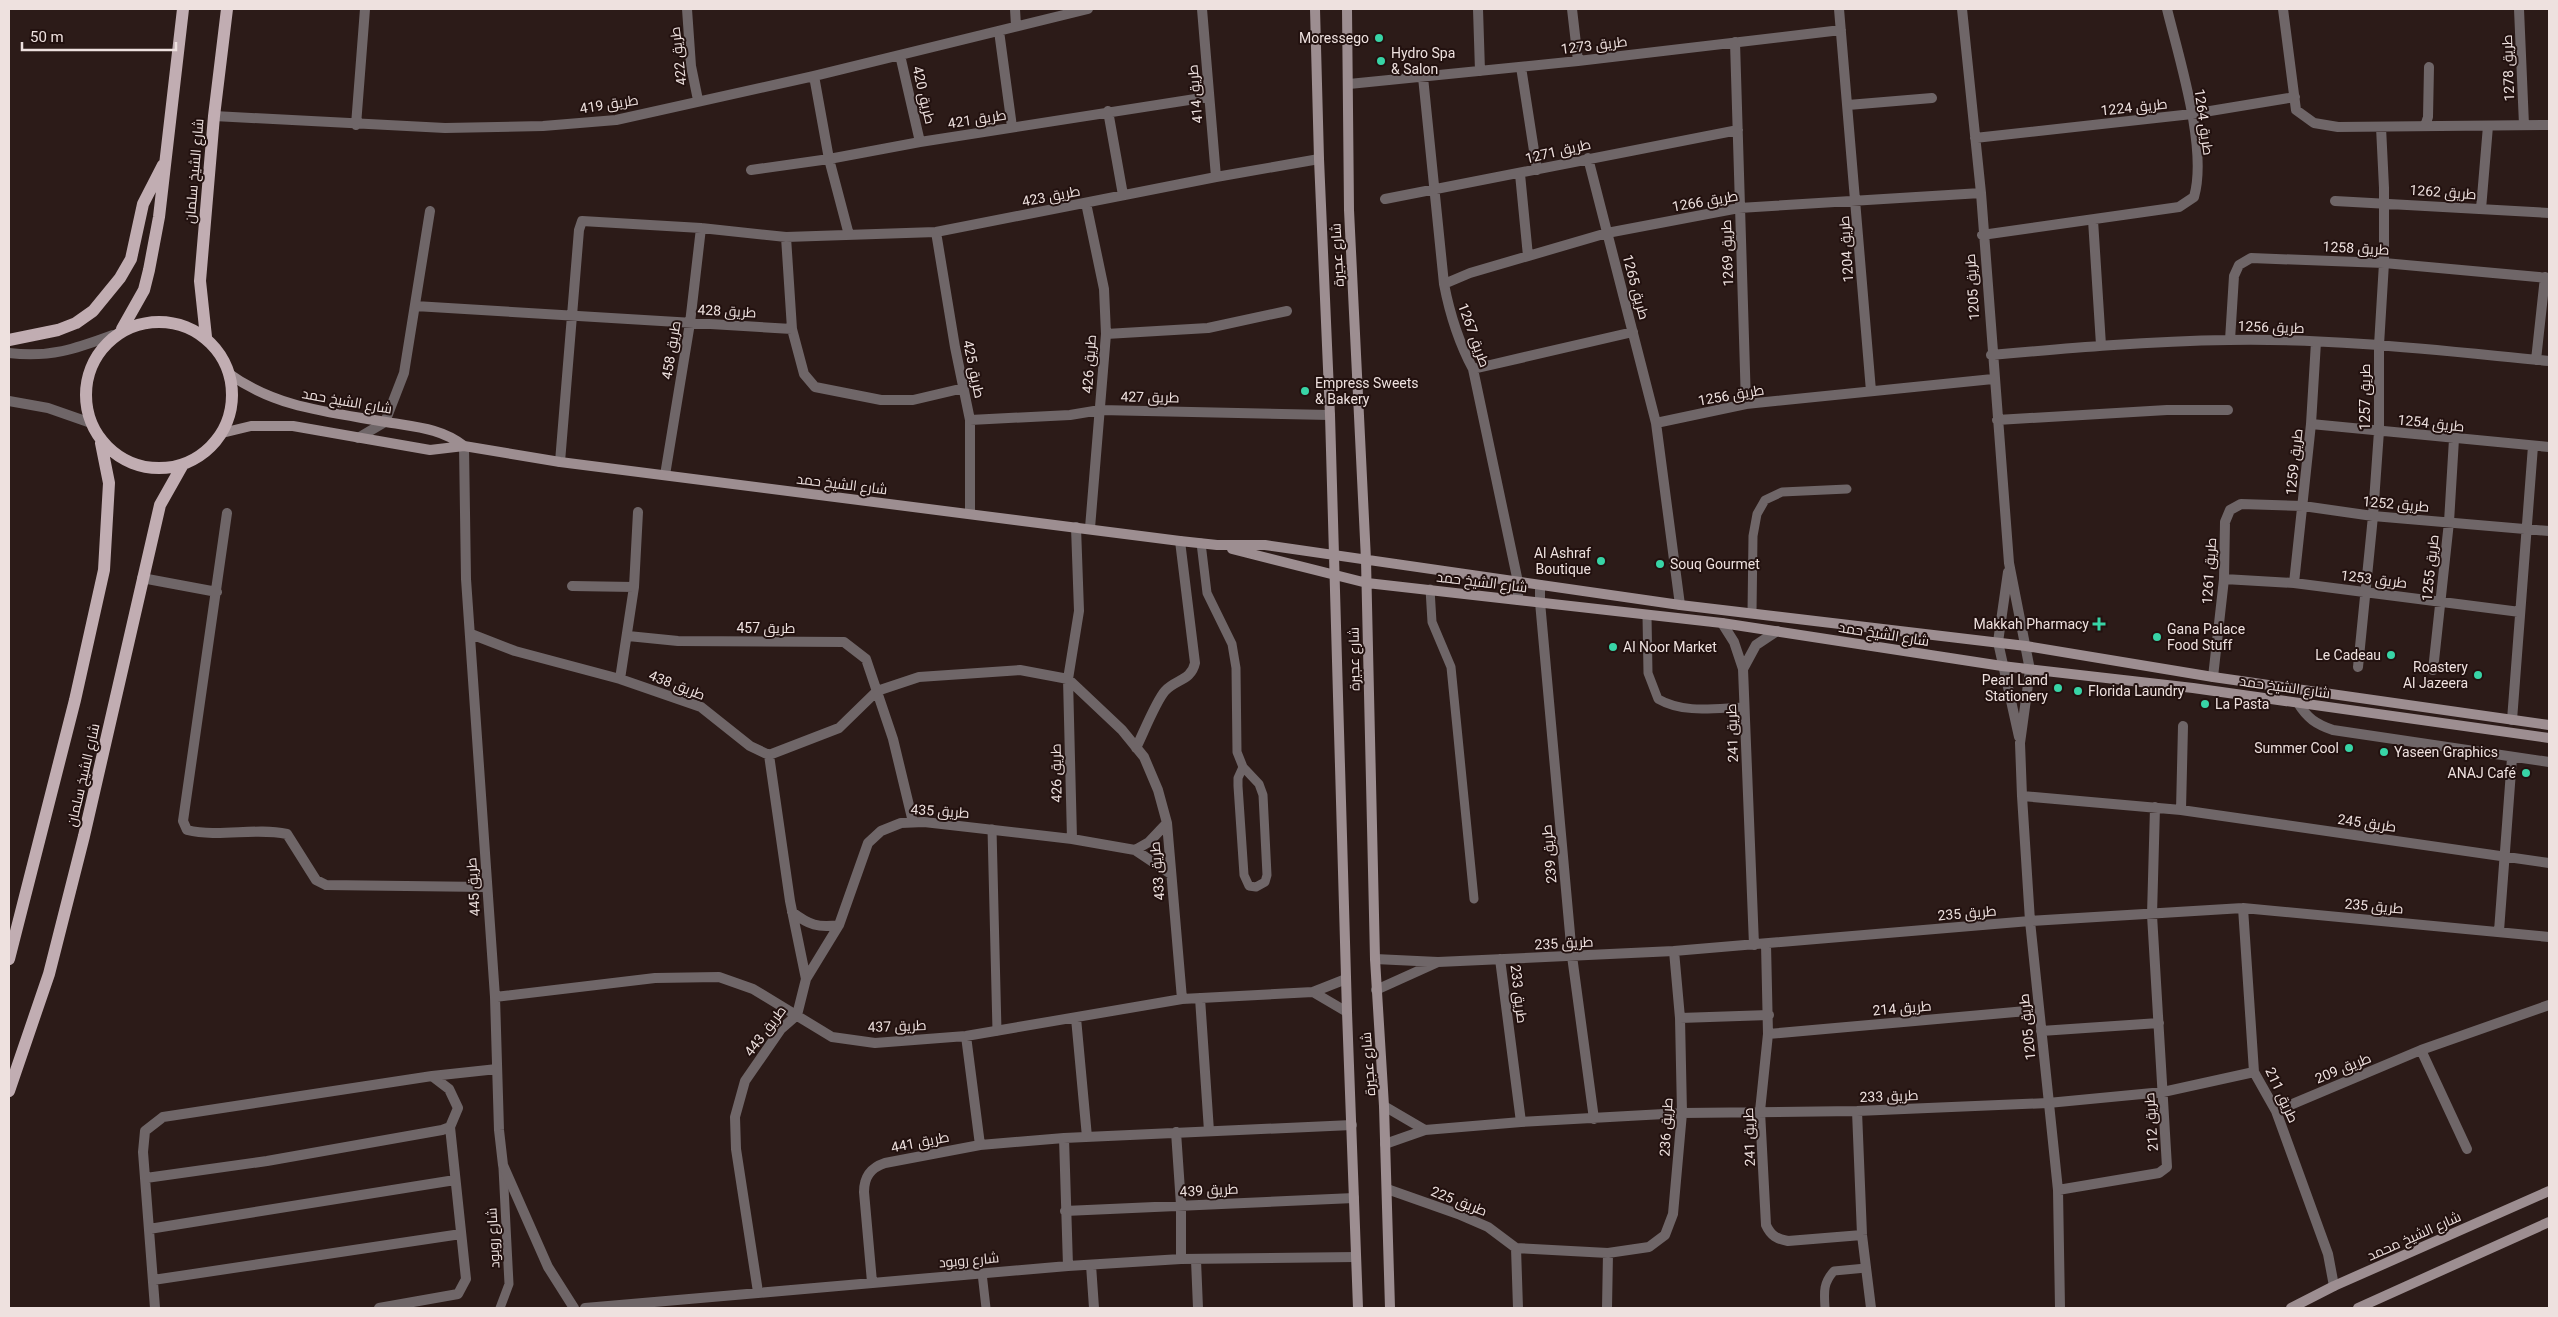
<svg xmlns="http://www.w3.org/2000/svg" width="2558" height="1317" font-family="Roboto,Cairo,sans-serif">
	<rect width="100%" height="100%" fill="#2c1b18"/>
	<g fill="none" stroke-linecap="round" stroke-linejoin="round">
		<path stroke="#6f6668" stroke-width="9" d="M1201 543 1207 593 1232 644 1236 668 1237 752 1243 767 1259 784 1263 795 1267 875 1265 882 1256 887 1249 886 1244 875 1238 786V778L1243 767
			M1430 589 1432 622 1451 667 1474 899
			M1752 613 1753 536 1757 514 1765 500 1782 492 1847 489
			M1647 616 1648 673 1658 699C1684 714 1716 708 1744 707
			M992 829 997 1031
			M982 1273 986 1308
			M500 1308 509 1284 503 1168
			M1825 1308C1824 1292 1823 1283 1834 1271L1866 1268"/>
		<path stroke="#6f6668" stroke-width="10" d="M687 9 691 66 698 100
			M1015 9 1016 26
			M1202 9 1216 177
			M1478 9 1480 71
			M1572 9 1578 61
			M1839 9 1871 391
			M1962 9 1981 193 2009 563 2030 670 2020 743 2022 796 2030 921 2058 1190 2060 1308
			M2283 9 2296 110 2314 123 2338 127 2549 125
			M2519 9 2524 125
			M999 31 1012 127
			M1735 42 1746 404
			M900 55 920 142
			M1521 67 1537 170
			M814 76 829 159 849 235
			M1423 77 1444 284C1450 315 1458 341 1473 369L1518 582V600
			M1349 84 1578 61 1841 30
			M1848 105 1932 98
			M1108 111 1123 195
			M214 116 445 128 543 126 616 120 814 76 1088 9
			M356 125 365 9
			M2425 126 2428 117 2429 67
			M1975 138 2192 114 2295 97
			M1588 158 1656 423 1680 605
			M751 170 829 159 920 142 1208 97
			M1520 174 1528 256
			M1385 199 1738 130
			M2335 201 2549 213
			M1086 203 1104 289 1106 334 1090 528
			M2481 209 2488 126
			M2093 220 2101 345
			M936 232 955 347 970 420V513
			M1982 235 2179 207 2194 197C2208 149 2179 58 2167 9
			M786 237 792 329 804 374 815 387 881 400H913L964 388
			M1444 284 1470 273 1607 233 1739 208 1981 193
			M415 306 792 329
			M1106 334 1208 328 1287 311
			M2230 340 2234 276 2239 265 2251 258 2384 263 2549 278
			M9 353C50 358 75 349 113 335
			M1991 355C2070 348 2149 341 2229 340 2336 338 2443 351 2549 361
			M2536 360 2545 277
			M1473 369 1633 332
			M9 401 48 408 91 423
			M970 420 1070 415 1100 410 1330 415
			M1997 420 2167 410H2228
			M1656 423 1746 404 1993 379
			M2311 424 2549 447
			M358 438 385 422 404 373 430 211
			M464 446 466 579 495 997 499 1130 503 1165 548 1267 574 1308
			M560 462 579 230 582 221 701 228 786 237 936 232 1216 177 1319 159
			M665 475 690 323 701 228
			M227 513 183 821 187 830C220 838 254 827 287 834L316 880 326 885 486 887
			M2008 572 1998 642 2019 737
			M142 578 217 592
			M2224 579 2294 583 2520 612
			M2294 583 2311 424 2316 342
			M1540 585V602L1572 956 1594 1119
			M572 586 634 587
			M1722 623 1734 642 1743 669 1756 645 1777 631
			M471 634 515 651 620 679 701 707 750 746 769 755 839 728 877 691 919 677 1020 670 1068 679 1122 730 1144 757 1158 790 1167 823 1182 999
			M628 636 678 641 844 642 866 659 893 739 913 822
			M2358 667 2373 516 2379 431V345L2384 263V188L2381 127
			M1743 669 1754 945
			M2433 670 2449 522 2454 439
			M2213 677 2224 579 2225 522 2230 510 2241 504 2303 506 2373 516 2549 531
			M620 679 634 587 638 512
			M2298 703C2307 718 2316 724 2333 730L2549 762
			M2512 720 2533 446
			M1136 748C1143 734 1156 701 1165 691 1176 679 1191 681 1195 663L1180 541
			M2022 796 2181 810 2549 863
			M2181 810 2183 726
			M1072 839 1068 679 1079 611 1076 527
			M1135 850 1149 842 1167 823
			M2243 908 2254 1072 2276 1111 2328 1254 2334 1286
			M792 912C809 925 818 928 839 925
			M2499 931 2512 758
			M1766 944 1768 1034 1760 1111 1766 1225C1771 1236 1777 1239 1788 1241L1862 1235
			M1375 959 1438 962 1376 990
			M1500 959 1521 1122
			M1438 962 1674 951 2030 921 2243 908 2549 937
			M806 979 839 925 868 843 881 831 901 823 924 822 1072 839 1135 850 1171 874
			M1346 979 1313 992 1347 1012
			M495 997 655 978 719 977 753 989 832 1037 875 1043 966 1036 1182 999 1313 992
			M1200 998 1209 1131
			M1076 1018 1087 1137
			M1680 1018 1769 1015
			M2041 1031 2159 1023
			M1768 1034 2038 1010
			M2421 1050 2467 1149
			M1384 1106 1425 1130 1385 1144
			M1857 1111 1862 1235 1871 1308
			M2276 1111 2421 1050 2549 1005
			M1425 1130 1521 1122 1682 1113 1857 1111 2048 1103 2163 1092 2254 1072
			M1176 1132 1181 1205V1259
			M1064 1138 1068 1266
			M980 1145 1064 1138 1352 1125
			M146 1178 267 1161 442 1130 450 1127 458 1108 449 1089 432 1076
			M1387 1189 1458 1214 1488 1227 1516 1248 1608 1253 1649 1247 1665 1235 1673 1214 1682 1113 1680 1018 1674 951
			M2058 1190 2159 1173 2167 1167 2152 915 2155 807
			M1065 1211 1354 1198
			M149 1229 455 1180
			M1516 1248 1518 1308
			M1196 1260 1198 1308
			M1091 1265 1094 1308
			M153 1280 461 1234
			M872 1282 864 1192C864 1177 870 1168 885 1163L980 1145 966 1036
			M758 1292 736 1149 735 1117 745 1081 781 1029 797 1015 806 979 790 901 769 755
			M155 1308 143 1152 145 1131 163 1117 432 1076 497 1069
			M379 1308 458 1294 466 1279 450 1127
			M585 1308 1068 1266 1181 1259 1356 1257
			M1607 1308 1608 1253"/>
		<path stroke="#9d8e91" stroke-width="10" d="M1315 9 1319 159 1330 415 1347 1012 1358 1308
			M1347 9 1349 210 1366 560 1375 959 1384 1106 1390 1308
			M228 373C276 408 329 412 386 422 415 427 441 428 464 446
			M222 433 251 426H293L430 450 464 446 560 462 1180 541 1217 545H1265L1680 605 2026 646 2213 677 2549 725
			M1232 549 1367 583 1722 623 2002 666 2193 688 2549 738
			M2291 1308 2334 1286 2549 1191
			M2358 1308 2549 1222"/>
		<path stroke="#c1adb2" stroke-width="12" d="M86 395a73 73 0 1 1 146 0a73 73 0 1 1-146 0Z
			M122 329 144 290 149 270 159 217 183 9
			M206 337 200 281 214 116 227 9
			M9 340 58 330 76 323 93 311 120 278 131 259 143 204 163 165
			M9 959 75 700 104 570 109 483 101 443
			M9 1091 49 974 84 836 160 505 182 466"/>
	</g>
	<g fill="#38d4a6" stroke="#22110f" stroke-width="2">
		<circle cx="1379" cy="38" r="5"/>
		<circle cx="1381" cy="61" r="5"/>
		<circle cx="1305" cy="391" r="5"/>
		<circle cx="1601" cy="561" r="5"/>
		<circle cx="1660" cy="564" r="5"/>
		<path d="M2096.5 616.5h5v5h5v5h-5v5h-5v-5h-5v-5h5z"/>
		<circle cx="2157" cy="637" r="5"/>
		<circle cx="1613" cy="647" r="5"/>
		<circle cx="2391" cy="655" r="5"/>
		<circle cx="2478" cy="675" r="5"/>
		<circle cx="2058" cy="688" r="5"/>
		<circle cx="2078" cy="691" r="5"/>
		<circle cx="2205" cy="704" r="5"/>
		<circle cx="2349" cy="748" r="5"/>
		<circle cx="2384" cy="752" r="5"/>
		<circle cx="2526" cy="773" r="5"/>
	</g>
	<g text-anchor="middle" stroke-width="4" stroke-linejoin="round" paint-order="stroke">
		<g font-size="14" fill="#eee1df" stroke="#22110f" text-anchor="end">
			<text x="1369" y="43">Moressego</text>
			<text x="1391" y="58" text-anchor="start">Hydro Spa<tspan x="1391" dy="16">&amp; Salon</tspan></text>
			<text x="1315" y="388" text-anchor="start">Empress Sweets<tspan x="1315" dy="16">&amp; Bakery</tspan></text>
			<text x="1591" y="558">Al Ashraf<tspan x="1591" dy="16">Boutique</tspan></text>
			<text x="1670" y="569" text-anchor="start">Souq Gourmet</text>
			<text x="2089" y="629">Makkah Pharmacy</text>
			<text x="2167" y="634" text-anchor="start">Gana Palace<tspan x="2167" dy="16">Food Stuff</tspan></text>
			<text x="1623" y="652" text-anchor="start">Al Noor Market</text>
			<text x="2381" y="660">Le Cadeau</text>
			<text x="2468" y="672">Roastery<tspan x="2468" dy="16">Al Jazeera</tspan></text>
			<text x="2048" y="685">Pearl Land<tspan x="2048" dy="16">Stationery</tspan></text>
			<text x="2088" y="696" text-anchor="start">Florida Laundry</text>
			<text x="2215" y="709" text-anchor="start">La Pasta</text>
			<text x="2339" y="753">Summer Cool</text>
			<text x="2394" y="757" text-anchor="start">Yaseen Graphics</text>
			<text x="2516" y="778">ANAJ Café</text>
		</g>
		<g font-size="14" fill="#eee1df" stroke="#22110f">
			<text transform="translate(1594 45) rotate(-7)" y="5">طريق 1273</text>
			<text transform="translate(678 56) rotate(-97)" y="5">طريق 422</text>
			<text transform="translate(2508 68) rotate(-92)" y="5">طريق 1278</text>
			<text transform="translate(1195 94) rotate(-95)" y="5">طريق 414</text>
			<text transform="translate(924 95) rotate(77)" y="5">طريق 420</text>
			<text transform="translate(609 104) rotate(-9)" y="5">طريق 419</text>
			<text transform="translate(2134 107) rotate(-6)" y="5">طريق 1224</text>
			<text transform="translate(977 119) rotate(-9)" y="5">طريق 421</text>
			<text transform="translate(2204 122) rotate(82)" y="5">طريق 1264</text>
			<text transform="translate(1558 151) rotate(-13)" y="5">طريق 1271</text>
			<text transform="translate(194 171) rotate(-85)" y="5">شارع الشيخ سلمان</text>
			<text transform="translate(2443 192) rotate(4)" y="5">طريق 1262</text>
			<text transform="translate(1051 196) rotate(-11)" y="5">طريق 423</text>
			<text transform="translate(1705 201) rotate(-10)" y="5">طريق 1266</text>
			<text transform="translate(2356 248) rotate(3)" y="5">طريق 1258</text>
			<text transform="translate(1846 249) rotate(-94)" y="5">طريق 1204</text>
			<text transform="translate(1727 253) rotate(-92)" y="5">طريق 1269</text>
			<text transform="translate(1337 255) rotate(-93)" y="5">شارع عجيرة</text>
			<text transform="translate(1636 287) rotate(75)" y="5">طريق 1265</text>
			<text transform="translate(1972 287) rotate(-94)" y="5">طريق 1205</text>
			<text transform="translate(727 311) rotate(3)" y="5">طريق 428</text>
			<text transform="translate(2271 327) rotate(2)" y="5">طريق 1256</text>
			<text transform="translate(1474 335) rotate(70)" y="5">طريق 1267</text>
			<text transform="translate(671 350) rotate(-81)" y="5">طريق 458</text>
			<text transform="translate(1089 364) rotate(-86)" y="5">طريق 426</text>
			<text transform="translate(974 369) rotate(78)" y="5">طريق 425</text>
			<text transform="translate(1731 395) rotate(-10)" y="5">طريق 1256</text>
			<text transform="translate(1150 397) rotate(1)" y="5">طريق 427</text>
			<text transform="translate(2365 397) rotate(-90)" y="5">طريق 1257</text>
			<text transform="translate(347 401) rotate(10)" y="5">شارع الشيخ حمد</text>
			<text transform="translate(2431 423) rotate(6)" y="5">طريق 1254</text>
			<text transform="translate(2294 462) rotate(-84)" y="5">طريق 1259</text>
			<text transform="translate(842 484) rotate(7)" y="5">شارع الشيخ حمد</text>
			<text transform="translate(2396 504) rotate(5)" y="5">طريق 1252</text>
			<text transform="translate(2430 568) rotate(-84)" y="5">طريق 1255</text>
			<text transform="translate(2209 571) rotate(-86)" y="5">طريق 1261</text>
			<text transform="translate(2374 579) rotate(7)" y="5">طريق 1253</text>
			<text transform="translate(1482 582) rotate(7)" y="5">شارع الشيخ حمد</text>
			<text x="766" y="633">طريق 457</text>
			<text transform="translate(1884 634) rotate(9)" y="5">شارع الشيخ حمد</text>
			<text transform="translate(1354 659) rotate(-91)" y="5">شارع عجيرة</text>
			<text transform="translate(677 685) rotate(21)" y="5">طريق 438</text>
			<text transform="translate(2285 687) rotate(8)" y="5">شارع الشيخ حمد</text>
			<text transform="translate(1732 733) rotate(-92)" y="5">طريق 241</text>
			<text transform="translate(1056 773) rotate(-91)" y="5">طريق 426</text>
			<text transform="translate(83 775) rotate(-77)" y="5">شارع الشيخ سلمان</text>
			<text transform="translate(940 811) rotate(4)" y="5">طريق 435</text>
			<text transform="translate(2367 823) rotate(8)" y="5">طريق 245</text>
			<text transform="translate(1549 854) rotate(-95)" y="5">طريق 239</text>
			<text transform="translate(1157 871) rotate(-95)" y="5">طريق 433</text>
			<text transform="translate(473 887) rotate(-94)" y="5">طريق 445</text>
			<text transform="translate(2374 906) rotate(5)" y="5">طريق 235</text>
			<text transform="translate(1967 913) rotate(-5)" y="5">طريق 235</text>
			<text transform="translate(1564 943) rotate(-3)" y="5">طريق 235</text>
			<text transform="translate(1519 994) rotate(83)" y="5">طريق 233</text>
			<text transform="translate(1902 1008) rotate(-5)" y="5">طريق 214</text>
			<text transform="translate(897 1026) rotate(-2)" y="5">طريق 437</text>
			<text transform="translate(2027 1027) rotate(-96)" y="5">طريق 1205</text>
			<text transform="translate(765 1031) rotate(-53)" y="5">طريق 443</text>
			<text transform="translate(1368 1064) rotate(-94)" y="5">شارع عجيرة</text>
			<text transform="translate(2343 1068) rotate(-22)" y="5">طريق 209</text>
			<text transform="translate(2282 1095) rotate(65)" y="5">طريق 211</text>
			<text transform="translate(1889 1096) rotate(-2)" y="5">طريق 233</text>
			<text transform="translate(2151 1122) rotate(-94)" y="5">طريق 212</text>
			<text transform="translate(1666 1127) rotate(-87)" y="5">طريق 236</text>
			<text transform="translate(1749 1137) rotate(-92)" y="5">طريق 241</text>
			<text transform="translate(920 1142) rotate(-11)" y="5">طريق 441</text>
			<text transform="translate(1209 1190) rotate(-3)" y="5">طريق 439</text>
			<text transform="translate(1459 1201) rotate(21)" y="5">طريق 225</text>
			<text transform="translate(2414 1236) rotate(-24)" y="5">شارع الشيخ محمد</text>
			<text transform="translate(493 1238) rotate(-93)" y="5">شارع روبود</text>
			<text transform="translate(969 1260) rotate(-5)" y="5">شارع روبود</text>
		</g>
	</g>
	<rect width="2558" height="1317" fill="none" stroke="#eee1df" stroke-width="20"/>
	<path d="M22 42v8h154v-8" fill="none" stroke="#eee1df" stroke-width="2.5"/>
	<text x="30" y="42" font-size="15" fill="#eee1df" stroke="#22110f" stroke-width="4" paint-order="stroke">50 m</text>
</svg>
